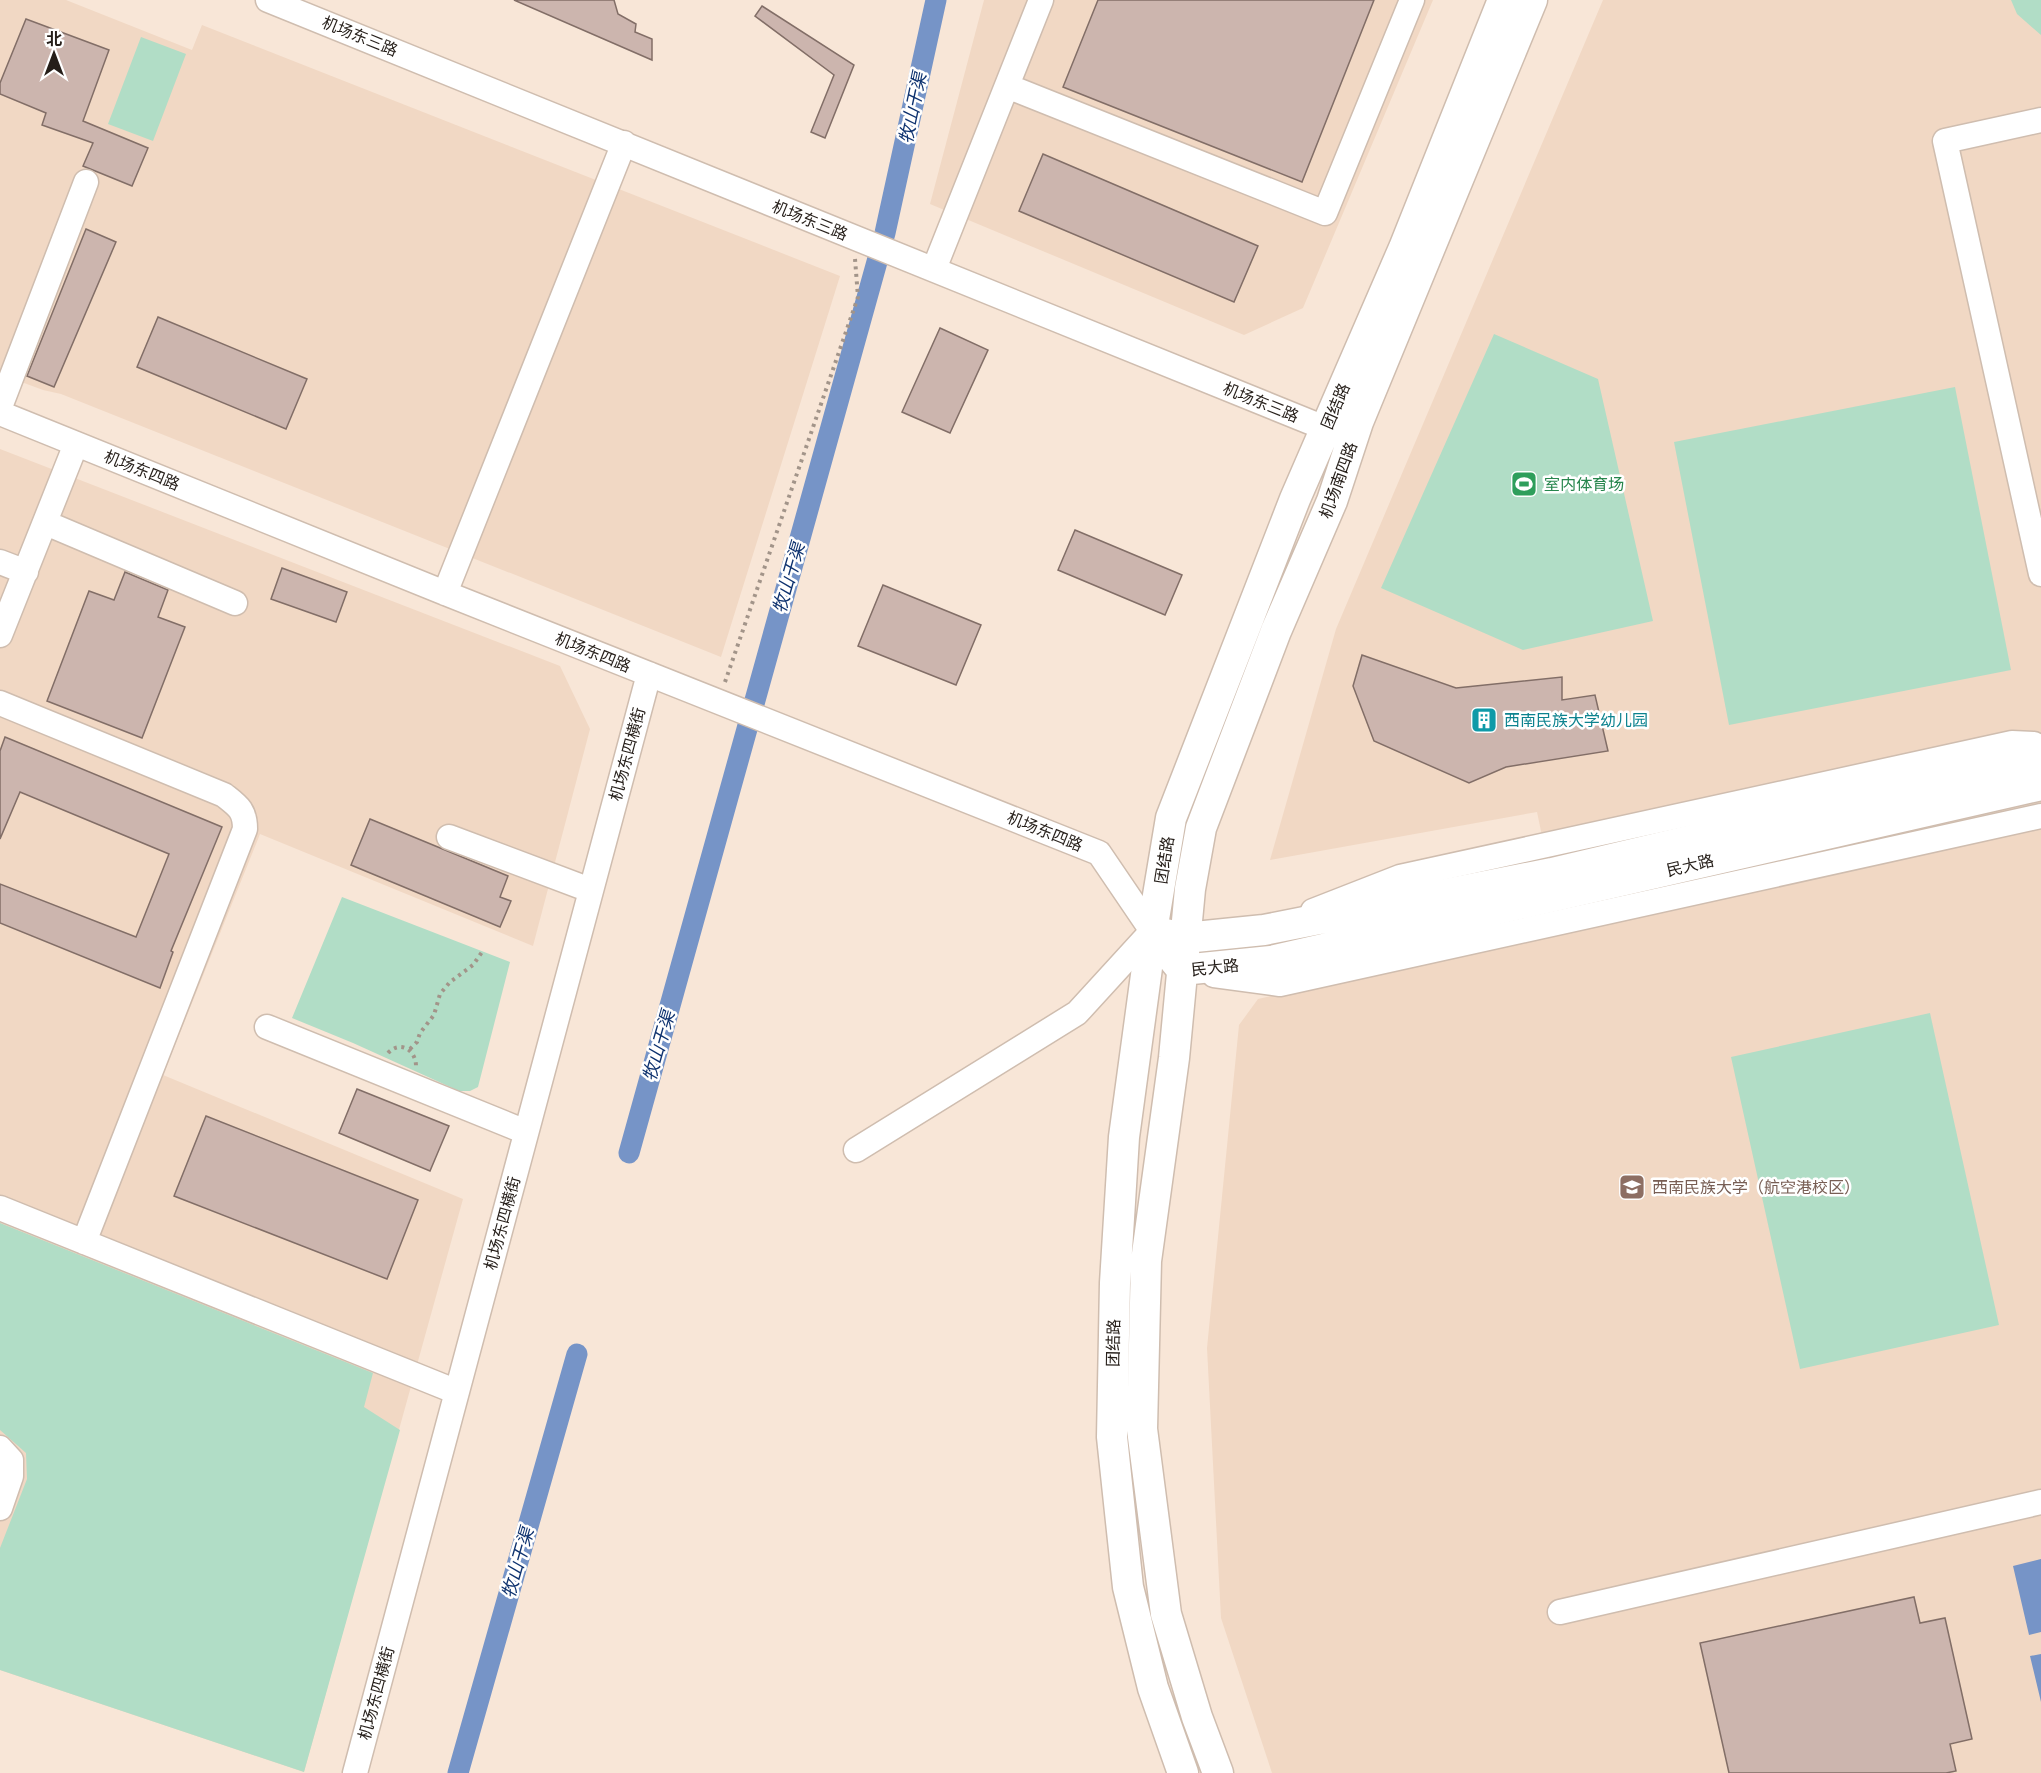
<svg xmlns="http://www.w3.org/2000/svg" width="2041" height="1773" font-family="'Roboto Serif','Noto Sans SC',serif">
	<rect width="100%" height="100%" fill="#f8e6d7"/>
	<path fill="#f1d8c4" d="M0 0H66L192 50 202 25 840 276 721 657 61 394 43 390 0 374Z
		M984 0H1433L1303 308 1244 335 930 204Z
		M1603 0H2041V765L1547 860 1537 812 1270 860 1336 629Z
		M0 449 560 666 590 729 533 946 260 834 163 1075 463 1199 304 1772 0 1670Z
		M2041 797V1773H1272L1221 1618 1207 1348 1239 1025 1258 999 1567 930 1562 906Z"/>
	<path fill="#b1ddc6" d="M2011 0H2041V35L2017 14Z
		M141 37 186 54 153 141 108 124Z
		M1494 334 1598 379 1653 621 1523 650 1381 588Z
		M1955 387 2011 670 1729 725 1674 442Z
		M342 897 510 962 478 1087 470 1091H459L353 1043 292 1018Z
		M1930 1013 1999 1325 1800 1369 1731 1057Z
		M0 1223 373 1373 364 1407 400 1430 304 1772 0 1670V1548L27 1479 26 1453 0 1430Z"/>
	<path fill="#7694c7" d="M2041 1559V1632L2029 1635 2013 1566Z
		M2041 1654V1702L2030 1656Z"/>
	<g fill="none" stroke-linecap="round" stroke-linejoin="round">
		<path stroke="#7694c7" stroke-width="21" d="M629 1153 885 233 936 0
			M458 1773 577 1354"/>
	</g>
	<path fill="#ccb5ae" stroke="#826e67" stroke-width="1.5" d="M514 0H614L618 14 636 24 635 32 652 39V60Z
		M1098 0H1374L1302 182 1063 87Z
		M762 6 854 65 825 138 811 132 834 75 755 16Z
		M26 19 109 50 83 121 148 148 132 186 83 166 93 143 42 125 46 113 0 94V83Z
		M1043 154 1258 246 1234 302 1019 211Z
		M86 229 116 242 54 387 27 376Z
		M158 317 307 379 286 429 137 367Z
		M940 328 988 350 950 433 902 412Z
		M1075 530 1182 575 1165 615 1058 570Z
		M282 568 347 592 336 622 271 599Z
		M125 572 168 590 158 617 185 627 142 738 47 701 89 591 114 600Z
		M883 585 981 625 956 685 858 646Z
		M1362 655 1456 688 1562 677V700L1595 695 1608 751 1506 767 1469 783 1374 741 1353 686Z
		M5 737 222 827 171 951 173 952 160 988 0 923V884L136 937 169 854 20 792 0 839V751Z
		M370 819 508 876 500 897 511 901 500 927 351 865Z
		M357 1089 449 1126 430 1171 339 1133Z
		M206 1116 418 1200 387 1279 174 1196Z
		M1914 1597 1920 1623 1945 1618 1972 1739 1950 1744 1956 1771 1946 1773H1729L1700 1643Z"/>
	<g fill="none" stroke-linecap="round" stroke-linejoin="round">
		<defs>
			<path id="minor" d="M268 0 1342 435
				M1007 86 1325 213 1412 0
				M2041 120 1945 141 2041 574
				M934 269 1041 0
				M0 407 86 182
				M0 413 445 593 1099 853 1152 931 1077 1013 856 1150
				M46 523 235 603
				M0 562 26 572
				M445 593 624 143
				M0 635 76 444
				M0 703 224 795C238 806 245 810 245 829L84 1242
				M449 837 590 890
				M1313 911 1400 877 2012 743 2034 744 2041 749
				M1214 975 1280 984 2041 816
				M267 1027 526 1132
				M0 1208 457 1392
				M0 1448 11 1460V1476L0 1508
				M1560 1612 2041 1502
				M355 1773 649 674"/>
			<path id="major" d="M1165 934 1185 938 1264 930 1552 873 2040 758
				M1170 955 1182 970 1271 961 2041 785
				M1183 1773 1153 1688 1128 1587 1112 1437 1115 1283 1124 1137 1152 931 1171 818 1295 499 1404 248 1503 0
				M1218 1773 1197 1717 1166 1614 1142 1429 1146 1261 1174 1058 1190 889 1201 828 1276 631 1332 501 1358 422 1532 0"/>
		</defs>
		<use href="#minor" stroke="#cfbdaf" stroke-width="27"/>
		<use href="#major" stroke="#cfbdaf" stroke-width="33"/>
		<path stroke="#a29489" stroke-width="4" stroke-dasharray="3 4.5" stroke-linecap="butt" d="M725 682 858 297 855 259
			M410 1049 417 1042 420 1033 434 1015 440 994 450 982 473 965 482 952
			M388 1053C400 1040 416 1050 416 1066"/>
		<use href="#minor" stroke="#fff" stroke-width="24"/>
		<use href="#major" stroke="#fff" stroke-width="30"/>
	</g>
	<defs>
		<symbol id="stadium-square" viewBox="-11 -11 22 22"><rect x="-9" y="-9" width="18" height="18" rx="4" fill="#2e9e5b" stroke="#fff"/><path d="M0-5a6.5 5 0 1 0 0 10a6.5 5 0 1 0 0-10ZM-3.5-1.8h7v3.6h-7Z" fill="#fff"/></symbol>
		<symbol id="building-square" viewBox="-11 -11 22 22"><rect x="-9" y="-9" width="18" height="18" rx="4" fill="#0f9aa8" stroke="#fff"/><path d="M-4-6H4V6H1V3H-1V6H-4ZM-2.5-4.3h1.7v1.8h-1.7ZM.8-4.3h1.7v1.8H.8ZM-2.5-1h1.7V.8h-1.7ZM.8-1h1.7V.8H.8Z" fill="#fff"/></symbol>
		<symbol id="university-square" viewBox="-11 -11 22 22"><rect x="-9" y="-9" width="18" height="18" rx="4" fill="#8d6e63" stroke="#fff"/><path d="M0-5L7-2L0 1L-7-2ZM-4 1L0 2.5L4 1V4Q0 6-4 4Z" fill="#fff"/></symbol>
	</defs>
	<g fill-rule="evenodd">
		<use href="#stadium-square" x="1509" y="469" width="30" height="30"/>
		<use href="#building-square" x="1469" y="705" width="30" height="30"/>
		<use href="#university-square" x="1617" y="1172" width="30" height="30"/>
	</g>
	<g text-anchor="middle" stroke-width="5" stroke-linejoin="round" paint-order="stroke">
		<g font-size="16" fill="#251e19" stroke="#fff">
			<text transform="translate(360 36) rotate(22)" y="6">机场东三路</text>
			<text transform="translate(810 220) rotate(22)" y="6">机场东三路</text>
			<text transform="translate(1261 402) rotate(22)" y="6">机场东三路</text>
			<text transform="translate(1335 406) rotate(-67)" y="6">团结路</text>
			<text transform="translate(142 470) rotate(22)" y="6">机场东四路</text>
			<text transform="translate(1338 480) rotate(-70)" y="6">机场南四路</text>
			<text transform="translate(593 652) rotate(22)" y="6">机场东四路</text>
			<text transform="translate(627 754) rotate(-75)" y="6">机场东四横街</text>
			<text transform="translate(1045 831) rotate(22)" y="6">机场东四路</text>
			<text transform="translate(1164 860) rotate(-81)" y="6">团结路</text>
			<text transform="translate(1690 865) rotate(-13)" y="6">民大路</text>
			<text transform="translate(1215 967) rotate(-6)" y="6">民大路</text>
			<text transform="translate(502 1223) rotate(-75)" y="6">机场东四横街</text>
			<text transform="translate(1113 1343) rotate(-89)" y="6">团结路</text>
			<text transform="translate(376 1693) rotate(-75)" y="6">机场东四横街</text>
		</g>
		<g font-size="16" fill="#27864d" stroke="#fff" text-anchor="start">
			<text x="1544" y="490">室内体育场</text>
		</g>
		<g font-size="16" fill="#0d838f" stroke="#fff" text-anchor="start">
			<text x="1504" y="726">西南民族大学幼儿园</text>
		</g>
		<g font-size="16" fill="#785e54" stroke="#fff" text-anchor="start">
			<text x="1652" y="1193">西南民族大学（航空港校区）</text>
		</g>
		<g font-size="18" font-style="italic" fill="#0e326f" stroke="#fff">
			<text transform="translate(913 108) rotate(-78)" y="6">牧山干渠</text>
			<text transform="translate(789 578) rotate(-74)" y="6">牧山干渠</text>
			<text transform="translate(659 1046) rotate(-74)" y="6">牧山干渠</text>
			<text transform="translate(518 1563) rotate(-74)" y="6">牧山干渠</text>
		</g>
	</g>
	<g transform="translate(54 54)" stroke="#ffffff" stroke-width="4.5" paint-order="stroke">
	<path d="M0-4.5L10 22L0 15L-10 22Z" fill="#251e19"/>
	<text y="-9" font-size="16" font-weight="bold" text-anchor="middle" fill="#251e19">北</text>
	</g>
</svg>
